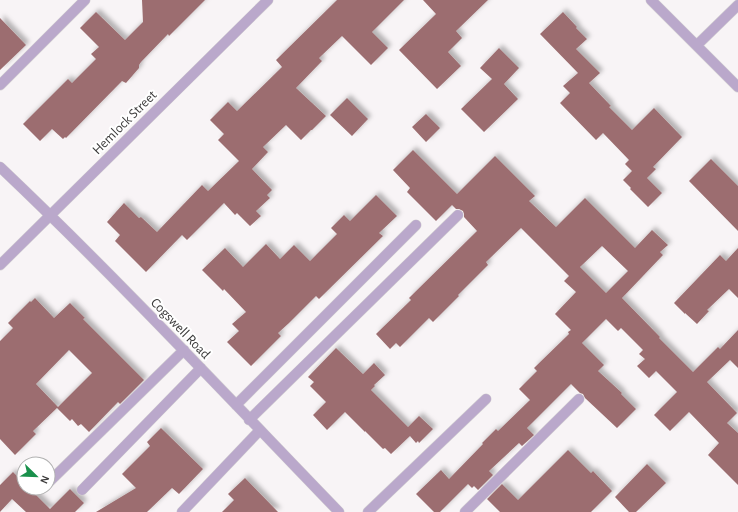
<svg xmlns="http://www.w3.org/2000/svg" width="738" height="512" font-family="'Alegreya Sans',sans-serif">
	<defs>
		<filter id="shadow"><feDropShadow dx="3.5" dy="-3.5" stdDeviation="2" flood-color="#0004"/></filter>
	</defs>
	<rect width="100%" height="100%" fill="#f8f4f6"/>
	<path fill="#9c6d6f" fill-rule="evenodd" filter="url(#shadow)" d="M142 0H205L169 36 168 34 141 62 139 65V68L126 83 122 81 66 138 65 137 63 139 52 129 40 141 23 124 68 79 72 83 96 59 91 54 99 47 80 28 96 12 125 40 143 22Z
		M337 0H404L372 32 388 48 371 65 342 36 319 58 322 61 296 88 326 116 312 130H311L301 140 286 125 263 147 268 152 252 169 272 190 267 195 270 198 256 211 261 216 250 226 237 213 235 215 224 203 187 240 182 235 146 272 115 241 120 235 107 222 124 203 139 218 141 217 157 232 202 185 208 191 239 161 218 140 224 134 210 120 228 102 237 111 282 67 276 60Z
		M423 0H488L456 31 462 38 448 52 461 66 437 89 399 50 436 14Z
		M563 12 577 27 576 28 587 39 576 49 600 73 589 83 611 106 609 107 632 130 654 108 682 137 653 167 656 169 647 178 662 193 648 207 630 189 631 188 623 180 632 171 625 164 629 160 603 133 596 140 560 103 570 93 563 86 578 73 540 34Z
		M0 18 26 45 0 70Z
		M499 48 519 68 504 84 518 99 484 132 461 109 492 79 480 68Z
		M347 98 368 119 352 136 330 115Z
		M426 114 440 128 426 142 412 127Z
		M413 150 457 194 495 156 535 196 529 201 556 227 585 198 635 248 652 230 668 245 660 252 663 255 622 298 660 337 659 338 693 372 718 347 720 349 738 330V368L730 360 707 382 737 413 727 423 738 433V485L708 455 719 443 689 412 670 431 654 415 677 392 656 371 649 378 637 366 645 359 639 354 643 350 621 328 618 331 606 319 582 343 604 365 598 371 622 393 621 394 636 409 617 428 585 398 583 394 580 393 571 384 527 428 534 435 522 446 519 443 489 471 493 475 478 490 474 486 472 488 468 484 440 512H434L416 494 441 470 449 479 483 444 482 443 496 429 498 431 530 400 519 389 537 371 534 368 569 334 568 332 571 330 555 314 576 292 564 281 569 276 521 228 486 262 488 265 458 295 459 296 433 322 429 318 400 347 396 343 390 349 376 334 411 300 409 298 477 231 464 217V214L463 211 459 209H456L452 205 436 221 407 192 410 188 393 170ZM602 246 628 271 606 293 580 267Z
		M711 159 738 186V231L689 181Z
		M376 195 397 216 379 233 383 236 319 299 316 296 289 323 278 333 281 336 251 366 227 342 239 331 232 324 246 312 224 289 223 291 202 270 225 248 243 267 266 244 280 259 294 245 310 261 337 234 331 228 344 215 350 221Z
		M738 248V298L729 289 707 310 709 311 697 324 685 313V314L674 303 720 255 726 261Z
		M35 298 54 318 70 303 85 318 83 319 144 380 120 404 118 402 89 432 81 424 78 426 72 419 70 421 57 408 92 373 69 350 36 384 58 407 33 431 36 434 15 455 0 439V341L13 328 8 323 30 301 31 302Z
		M336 348 363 374 374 363 385 375 374 385 375 386 371 390 408 427 419 416 433 429 419 443 418 441 416 443 410 436 391 454 385 448 383 449 365 431V432L345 412 327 430 313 415 326 402 310 386 314 382 308 377Z
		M161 428 203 469 179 494 172 488 147 512H96L136 488 122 474 150 446 147 442Z
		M568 450 591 473 593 471 612 491 591 512H500L487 499 502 484 518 500Z
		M647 464 666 483 636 512H629L615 497Z
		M13 472 24 483V488H29L50 509 70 489 84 503 75 512H26L12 499 0 512V485Z
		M245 478 278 512H222L234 500 228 494Z"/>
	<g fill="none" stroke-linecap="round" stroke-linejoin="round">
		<defs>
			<path id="minor" d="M651 0 738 87
				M697 45 738 5
				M0 85 85 0
				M0 167C117 278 227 396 339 512
				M0 265 268 0
				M236 405 416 225
				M249 420 458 215
				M49 482 184 350
				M82 490 201 368
				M182 512 260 430
				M368 512 486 399
				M465 512 579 399"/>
		</defs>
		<use href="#minor" stroke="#d2cfd1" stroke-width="11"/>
		<use href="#minor" stroke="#baa8cb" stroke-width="10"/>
	</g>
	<g text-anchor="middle" stroke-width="4" stroke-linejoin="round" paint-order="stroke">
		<g font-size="14" fill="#3c3b3b" stroke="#fff">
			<text transform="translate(124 122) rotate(-45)" y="5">Hemlock Street</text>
			<text transform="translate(181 328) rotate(46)" y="5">Cogswell Road</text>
		</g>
	</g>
	<g transform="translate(36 476) rotate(113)"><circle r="19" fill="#ffffff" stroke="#b1b1b1"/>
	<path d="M0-3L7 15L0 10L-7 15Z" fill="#19904b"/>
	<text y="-6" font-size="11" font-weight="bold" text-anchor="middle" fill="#3c3b3b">N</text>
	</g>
</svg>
